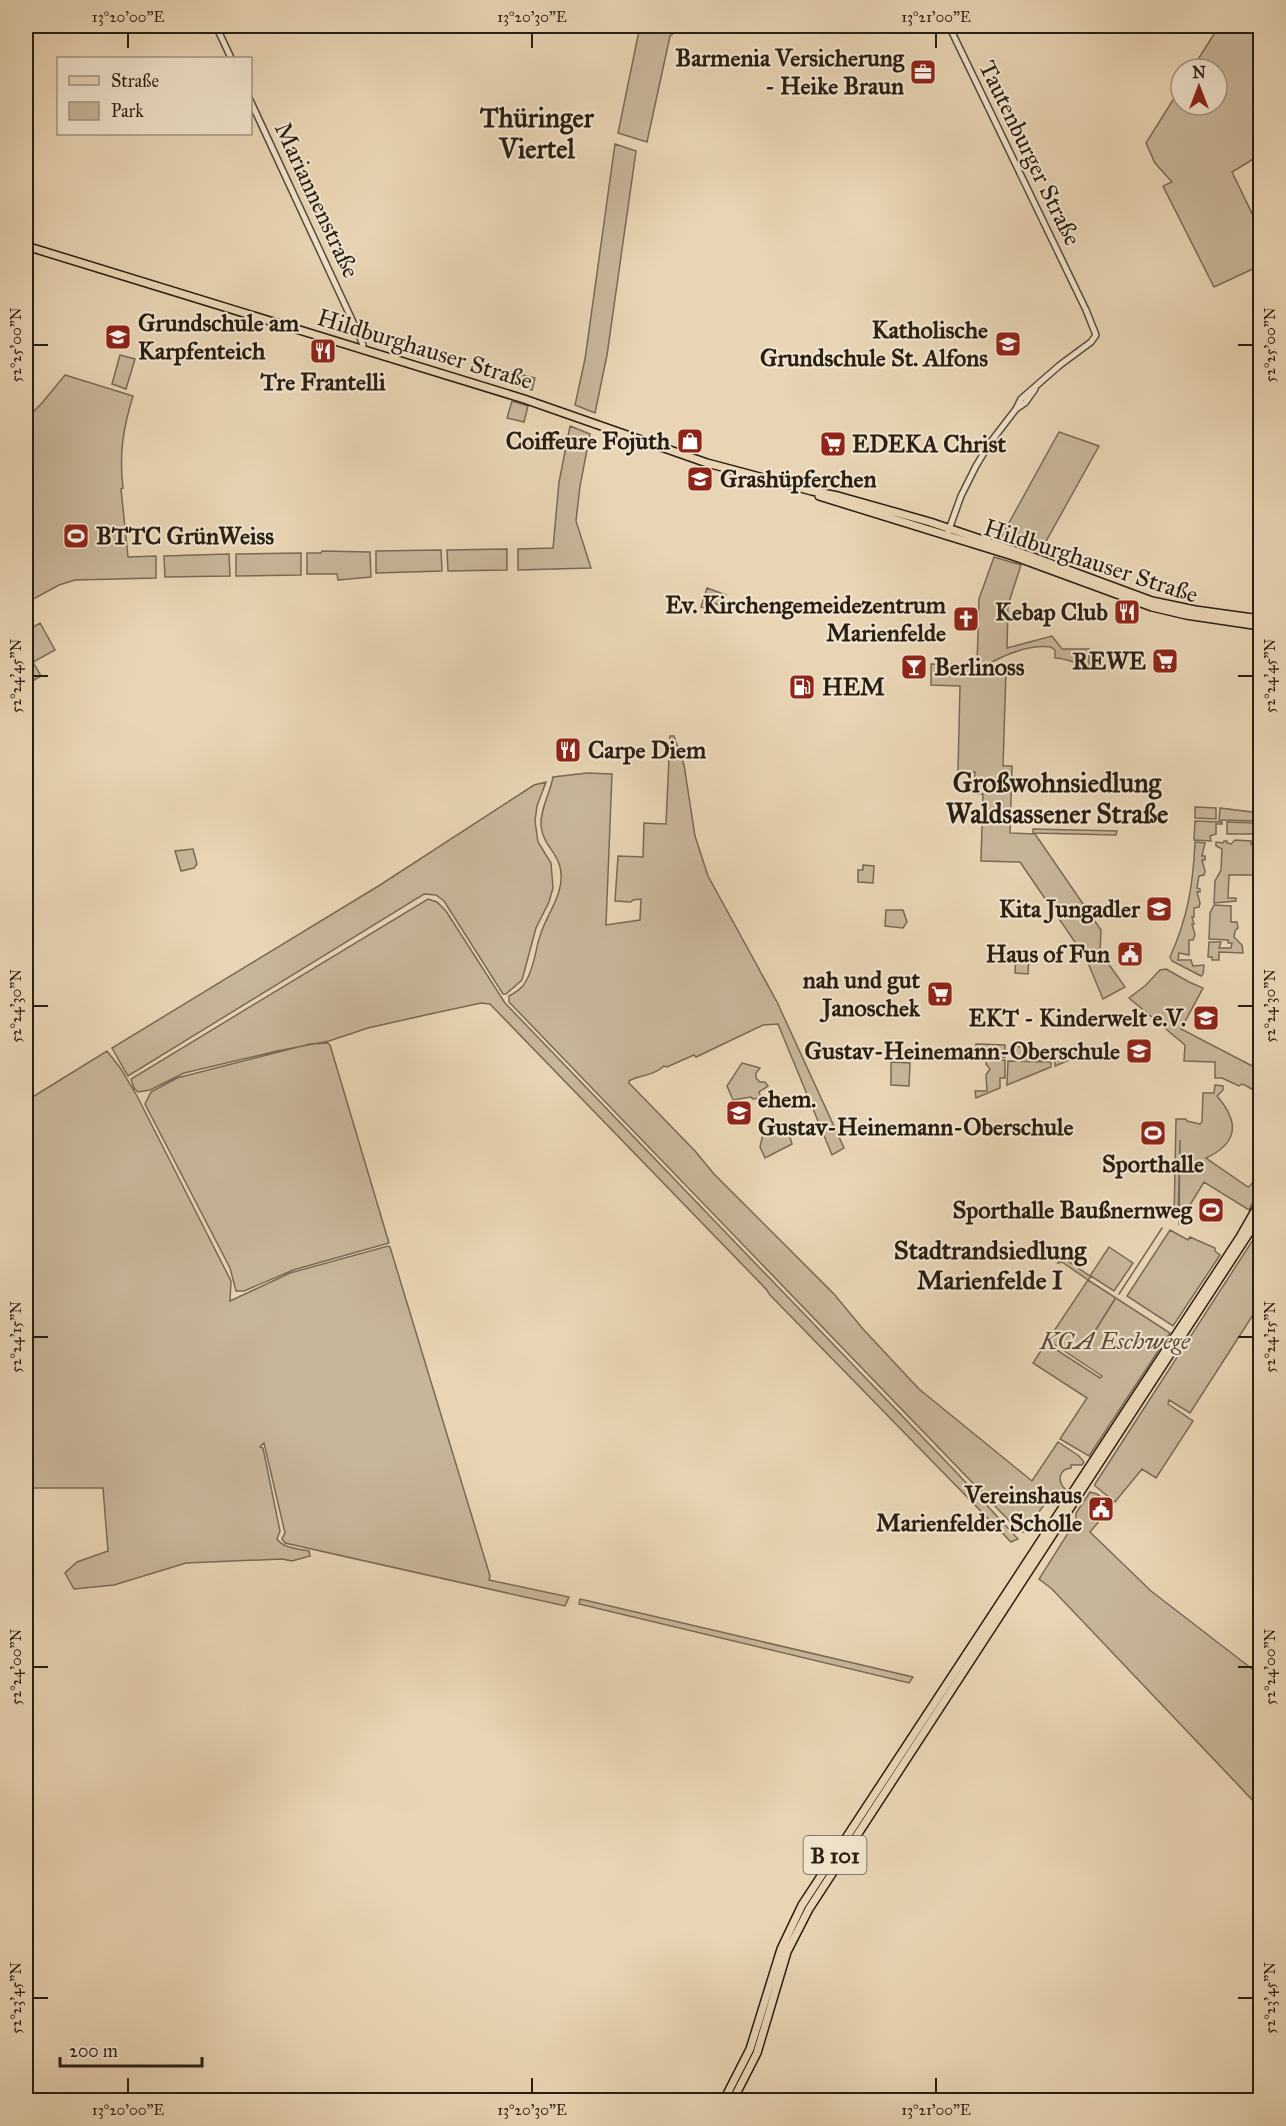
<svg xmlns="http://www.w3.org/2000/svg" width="1286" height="2126" font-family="'IM FELL Great Primer',serif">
	<rect width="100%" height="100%" fill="#e9d5b4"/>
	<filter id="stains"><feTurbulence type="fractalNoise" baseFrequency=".00333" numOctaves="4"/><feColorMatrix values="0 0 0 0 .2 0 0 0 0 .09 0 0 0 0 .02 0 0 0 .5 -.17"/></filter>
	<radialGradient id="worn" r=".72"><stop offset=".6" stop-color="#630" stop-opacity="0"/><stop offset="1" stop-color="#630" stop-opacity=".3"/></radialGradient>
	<path fill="#c8b699" stroke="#786a56" stroke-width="1.5" d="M640 26H676L678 30 670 36 647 142 618 133Z
		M1219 26H1260V155L1232 172 1260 230V274L1257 267 1214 287 1163 186 1172 182 1155 163 1146 143 1181 87V105H1217V69H1192Z
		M615 144 636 151 607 355 595 413 575 405 585 359Z
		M120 355 135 359 126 389 112 384Z
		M508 371 535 378 532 390 514 384Z
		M65 375 133 396C123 428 119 455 123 488L121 489 128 557 156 556V578L75 580 59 585 26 603V470L31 466 26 458V419L42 403Z
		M512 401 528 406 524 422 507 418Z
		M570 426 590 434 580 486 576 521 591 568 518 570V549L553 548 559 482Z
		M1059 432 1099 446 1040 552 1000 539Z
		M507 549V570L448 571 447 550Z
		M441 550 442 571 376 573V551Z
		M322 551 370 552 371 577 338 580 337 574H307V553H321Z
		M301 553V575L236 576V554Z
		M229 554 230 576 165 577 164 556Z
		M994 557 1021 565 1008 605 1007 648 1052 636 1062 649H1089V665C1076 665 1068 658 1055 658V650L1051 647C1029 644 1002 656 983 667V676L1006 671 1003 766H1012L1010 833 1035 834 1101 930 1100 952 1125 987 1103 999 1086 958 1020 862 981 861 983 794H974L975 772H958L960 686 931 685V664L977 665 979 599Z
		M707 588 726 595 722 606 708 601 705 608 701 607Z
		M26 621 30 629 40 623 55 650 33 662 41 676 26 685Z
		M670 736H674L684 765 695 836 708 876 777 1002 844 1148 832 1155 778 1024 763 1025 696 1057 694 1055 667 1067 664 1066C652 1077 640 1074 629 1081V1083L695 1151 714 1174 834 1294 863 1329 919 1389 1032 1481 1058 1442 1079 1456 1084 1462 1082 1465H1071V1468C1059 1469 1057 1481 1065 1489L1062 1493 1054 1491 1051 1495 1049 1494 1050 1497 1024 1532H1020L509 1002V996C516 992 523 988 526 981 535 966 535 949 541 933 548 912 566 891 560 867 557 852 543 845 541 826 540 809 550 794 553 777L587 773 612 774 606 925 640 920 641 899 633 900 631 902 615 901 618 856 643 857 644 823 666 824Z
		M546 782 537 806 535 821 538 842 551 863 553 888 549 902 536 928 522 980 506 994H503L444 901 436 895 424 894 128 1076 112 1048 380 885 534 785Z
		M1195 807 1216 808V819L1195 818Z
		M1220 808 1260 813V834L1259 821 1219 820Z
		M1195 821 1222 822V824H1216V834L1210 836 1211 841 1194 840Z
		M1227 822 1257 823 1256 834H1227Z
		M1033 829 1117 831 1116 835 1033 833Z
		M1235 840 1251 841V844L1260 842V875H1229L1228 898H1236V901L1214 903 1215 881 1221 870 1222 849 1216 846V842L1223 843 1224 841H1227V843L1231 844Z
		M1195 842 1205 843 1202 856H1205V860H1202L1205 871 1204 875 1199 876 1197 888 1200 889V892H1197L1200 903 1199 907 1194 908V917H1192L1194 924H1192L1195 935 1193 940H1189V955L1179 953 1178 960H1191L1193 966 1204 965 1203 974 1201 976 1172 961 1170 957C1188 917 1193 885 1195 842Z
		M193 849 197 864 194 868 181 871 175 851Z
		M863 865 874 866 873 883 858 882V870H863Z
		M428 899 437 902 446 911 505 1003 957 1473 1018 1539 1011 1542 770 1295 766 1289 490 1004 481 1003 430 1014 368 1028 329 1041 277 1051 184 1073 150 1090 138 1092 134 1088 131 1079Z
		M1214 905 1231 906V922H1237L1238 928 1235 931 1234 937 1242 945 1243 953 1219 952V960H1212V957H1208L1209 942H1221L1219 948H1231L1232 943H1228V940L1209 939 1210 913Z
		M886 910H903L907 922 903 928 885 926Z
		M1016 953 1029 954 1028 974 1015 973Z
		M1166 969 1189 982 1203 988 1181 1029 1260 1070V1092C1252 1091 1249 1086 1242 1084L1239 1086 1222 1078H1215V1062L1184 1061 1185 1045 1129 998 1146 985 1160 970Z
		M328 1043 330 1045 389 1243 293 1270 244 1291H236L230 1268 145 1104 151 1092 177 1078 310 1044Z
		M976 1044 1005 1045V1057L996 1058 997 1060H1005V1078H1000V1088L976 1098 975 1091H987L986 1075 990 1069 986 1064 987 1049 976 1048Z
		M1011 1046 1044 1049 1043 1061 1011 1057Z
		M107 1051 121 1069 136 1094 231 1281 230 1301 290 1273 388 1246 390 1247 490 1576 489 1580 569 1597 565 1606 285 1543 282 1539 285 1533 264 1443 260 1447 263 1448 280 1531 277 1539C283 1548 299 1549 309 1551L310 1556 292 1561 282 1559 186 1563 114 1585 74 1589 65 1573 77 1562 108 1551 103 1488H26V1101Z
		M1045 1052 1080 1053 1079 1056 1055 1066V1058L1045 1057Z
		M1008 1061 1051 1062V1067L1007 1085Z
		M891 1062 910 1063 909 1086 891 1085Z
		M742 1063 760 1068 756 1073V1078L760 1082H765L768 1086 759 1092 761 1098 753 1099 751 1097 733 1100 727 1086Z
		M1215 1085 1223 1086V1090L1217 1096C1240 1123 1238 1143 1206 1158L1248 1187C1253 1186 1254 1176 1259 1172L1260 1173V1187L1249 1210 1204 1182 1179 1223 1180 1140 1178 1219H1174L1176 1119H1186L1187 1121 1200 1124 1202 1122 1203 1093H1214Z
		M777 1128 790 1137 792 1144 765 1158 760 1147 763 1134Z
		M1260 1229V1304L1190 1413 1169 1400 1168 1404 1193 1421 1156 1478 1142 1469 1115 1502 1095 1486V1484Z
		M1170 1230 1188 1240 1190 1237 1215 1248V1251L1220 1255 1173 1326 1127 1296Z
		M1109 1247 1133 1263 1114 1291 1091 1276 1088 1280 1170 1333 1089 1456 1060 1439 1087 1398 1033 1363 1046 1343 1100 1378 1102 1376 1048 1340 1088 1280 1062 1262 1058 1263 1064 1255 1065 1259 1090 1276Z
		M1090 1492 1097 1494 1112 1506 1090 1532 1151 1591 1260 1675V1808L1052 1589 1039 1579 1072 1527 1076 1518V1513Z
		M580 1599 913 1677 909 1683 579 1604Z"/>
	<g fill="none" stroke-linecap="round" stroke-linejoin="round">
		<path stroke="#746753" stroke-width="1.5" d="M1119 1294 1162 1228
			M1095 1331 1115 1299"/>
		<defs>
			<path id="minor" d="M216 26 231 58
				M250 100 359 335 363 345 362 349
				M1016 409 1025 403 1035 389
				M947 535 961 496 976 466 990 443 1016 409 1021 399 1060 365 1091 342 1096 335 1086 310 949 26"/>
			<path id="major" d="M26 246 524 399 707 463 812 491 838 496 930 522 1033 557 1152 601 1195 610 1260 619
				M819 496 1013 556 1152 607 1186 615 1260 626
				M724 2100 750 2049 781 1949 802 1905 1240 1237 1260 1202
				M733 2100 757 2053 787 1952 809 1909 1260 1216"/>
		</defs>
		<use href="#minor" stroke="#584c3b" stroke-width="8"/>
		<use href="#major" stroke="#281e13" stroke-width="10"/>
		<use href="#minor" stroke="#f1e4ce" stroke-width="5"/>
		<use href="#major" stroke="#e9d5b4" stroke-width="7"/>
	</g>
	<path fill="none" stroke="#281e13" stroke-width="2" d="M128 33V48M532 33V48M936 33V48M33 345H48M1238 345H1253M33 676H48M1238 676H1253M33 1006H48M1238 1006H1253M33 1337H48M1238 1337H1253M33 1667H48M1238 1667H1253M33 1998H48M1238 1998H1253M128 2078V2093M532 2078V2093M936 2078V2093"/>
	<defs>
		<symbol id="office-square" viewBox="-11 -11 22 22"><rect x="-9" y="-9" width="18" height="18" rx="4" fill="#8f2418" stroke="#f1e4ce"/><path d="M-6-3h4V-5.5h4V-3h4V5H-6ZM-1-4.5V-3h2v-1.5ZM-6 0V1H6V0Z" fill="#fff"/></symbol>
		<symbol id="school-square" viewBox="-11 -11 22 22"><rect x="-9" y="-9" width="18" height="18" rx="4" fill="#8f2418" stroke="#f1e4ce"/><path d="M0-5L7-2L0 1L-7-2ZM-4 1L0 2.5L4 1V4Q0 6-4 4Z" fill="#fff"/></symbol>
		<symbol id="restaurant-square" viewBox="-11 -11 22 22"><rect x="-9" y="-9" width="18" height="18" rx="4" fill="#8f2418" stroke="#f1e4ce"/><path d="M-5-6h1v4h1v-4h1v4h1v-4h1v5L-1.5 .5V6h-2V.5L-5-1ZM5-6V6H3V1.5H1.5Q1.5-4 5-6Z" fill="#fff"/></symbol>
		<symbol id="shop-square" viewBox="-11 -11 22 22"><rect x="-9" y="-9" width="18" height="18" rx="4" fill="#8f2418" stroke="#f1e4ce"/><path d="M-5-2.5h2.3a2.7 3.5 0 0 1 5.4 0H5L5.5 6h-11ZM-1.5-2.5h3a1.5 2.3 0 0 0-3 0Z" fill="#fff"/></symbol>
		<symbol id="supermarket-square" viewBox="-11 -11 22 22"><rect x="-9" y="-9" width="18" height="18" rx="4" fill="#8f2418" stroke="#f1e4ce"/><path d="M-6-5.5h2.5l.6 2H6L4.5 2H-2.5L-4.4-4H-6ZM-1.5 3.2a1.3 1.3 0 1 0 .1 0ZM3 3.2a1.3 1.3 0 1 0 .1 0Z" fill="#fff"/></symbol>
		<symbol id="stadium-square" viewBox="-11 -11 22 22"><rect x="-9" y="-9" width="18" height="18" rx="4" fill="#8f2418" stroke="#f1e4ce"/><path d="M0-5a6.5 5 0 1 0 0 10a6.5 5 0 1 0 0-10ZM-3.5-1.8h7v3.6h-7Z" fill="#fff"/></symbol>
		<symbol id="church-square" viewBox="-11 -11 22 22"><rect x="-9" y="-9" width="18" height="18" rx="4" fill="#8f2418" stroke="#f1e4ce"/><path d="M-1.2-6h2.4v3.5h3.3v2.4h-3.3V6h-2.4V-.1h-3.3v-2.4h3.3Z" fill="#fff"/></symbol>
		<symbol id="bar-square" viewBox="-11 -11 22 22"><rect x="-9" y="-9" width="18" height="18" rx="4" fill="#8f2418" stroke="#f1e4ce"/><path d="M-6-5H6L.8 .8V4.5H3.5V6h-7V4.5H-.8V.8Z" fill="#fff"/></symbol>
		<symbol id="fuel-square" viewBox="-11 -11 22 22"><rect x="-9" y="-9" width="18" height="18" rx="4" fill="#8f2418" stroke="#f1e4ce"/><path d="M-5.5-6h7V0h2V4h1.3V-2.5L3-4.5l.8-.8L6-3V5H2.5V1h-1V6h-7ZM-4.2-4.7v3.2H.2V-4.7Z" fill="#fff"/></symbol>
		<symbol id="civic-square" viewBox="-11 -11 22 22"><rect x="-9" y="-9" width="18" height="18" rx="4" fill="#8f2418" stroke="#f1e4ce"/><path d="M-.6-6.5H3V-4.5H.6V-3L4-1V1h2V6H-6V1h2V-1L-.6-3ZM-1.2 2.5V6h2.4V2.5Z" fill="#fff"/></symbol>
	</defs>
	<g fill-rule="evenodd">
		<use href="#office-square" x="908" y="57" width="30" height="30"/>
		<use href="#school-square" x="103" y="322" width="30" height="30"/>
		<use href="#school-square" x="993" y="329" width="30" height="30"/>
		<use href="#restaurant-square" x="308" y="336" width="30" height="30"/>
		<use href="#shop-square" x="675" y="426" width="30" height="30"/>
		<use href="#supermarket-square" x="818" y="429" width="30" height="30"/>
		<use href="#school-square" x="685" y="464" width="30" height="30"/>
		<use href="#stadium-square" x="61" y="521" width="30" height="30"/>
		<use href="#restaurant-square" x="1112" y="597" width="30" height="30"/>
		<use href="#church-square" x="951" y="604" width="30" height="30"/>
		<use href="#supermarket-square" x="1150" y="646" width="30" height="30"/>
		<use href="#bar-square" x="899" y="652" width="30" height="30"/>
		<use href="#fuel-square" x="787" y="672" width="30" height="30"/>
		<use href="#restaurant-square" x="553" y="735" width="30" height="30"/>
		<use href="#school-square" x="1144" y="894" width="30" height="30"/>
		<use href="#civic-square" x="1115" y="939" width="30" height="30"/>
		<use href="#supermarket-square" x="925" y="979" width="30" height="30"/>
		<use href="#school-square" x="1191" y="1003" width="30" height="30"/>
		<use href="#school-square" x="1124" y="1036" width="30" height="30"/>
		<use href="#school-square" x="724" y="1098" width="30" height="30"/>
		<use href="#stadium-square" x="1138" y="1118" width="30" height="30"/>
		<use href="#stadium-square" x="1196" y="1195" width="30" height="30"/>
		<use href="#civic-square" x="1086" y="1494" width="30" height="30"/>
	</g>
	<g text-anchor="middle" stroke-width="4.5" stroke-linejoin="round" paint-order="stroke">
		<rect fill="#f1e4ce" stroke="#64594b" stroke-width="1.5" x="803.5" y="1836" width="63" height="38" rx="4.5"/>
		<g font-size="22" font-weight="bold" fill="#281e13">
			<text x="835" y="1863">B 101</text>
		</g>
		<g font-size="24" font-weight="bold" fill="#281e13" stroke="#f1e4ce" text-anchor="end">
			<text x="904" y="66">Barmenia Versicherung<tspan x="904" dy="28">- Heike Braun</tspan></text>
			<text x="138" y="331" text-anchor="start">Grundschule am<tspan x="138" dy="28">Karpfenteich</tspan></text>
			<text x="988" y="338">Katholische<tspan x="988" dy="28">Grundschule St. Alfons</tspan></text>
			<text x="323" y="390" text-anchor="middle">Tre Frantelli</text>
			<text x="670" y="449">Coiffeure Fojuth</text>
			<text x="852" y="452" text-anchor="start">EDEKA Christ</text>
			<text x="720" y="487" text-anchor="start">Grashüpferchen</text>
			<text x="96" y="544" text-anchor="start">BTTC GrünWeiss</text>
			<text x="946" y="613">Ev. Kirchengemeidezentrum<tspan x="946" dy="28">Marienfelde</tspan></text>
			<text x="1108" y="620">Kebap Club</text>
			<text x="1146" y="669">REWE</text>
			<text x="934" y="675" text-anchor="start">Berlinoss</text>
			<text x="822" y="695" text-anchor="start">HEM</text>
			<text x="588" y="758" text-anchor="start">Carpe Diem</text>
			<text x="1140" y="917">Kita Jungadler</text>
			<text x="1110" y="962">Haus of Fun</text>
			<text x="920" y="988">nah und gut<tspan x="920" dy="28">Janoschek</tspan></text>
			<text x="1186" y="1026">EKT - Kinderwelt e.V.</text>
			<text x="1120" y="1059">Gustav-Heinemann-Oberschule</text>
			<text x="758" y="1107" text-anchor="start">ehem.<tspan x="758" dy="28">Gustav-Heinemann-Oberschule</tspan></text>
			<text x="1153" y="1172" text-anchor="middle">Sporthalle</text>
			<text x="1192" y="1218">Sporthalle Baußnernweg</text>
			<text x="1082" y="1503">Vereinshaus<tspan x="1082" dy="28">Marienfelder Scholle</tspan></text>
		</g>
		<g font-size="24" fill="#281e13" stroke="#f1e4ce">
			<text transform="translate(1030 153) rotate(64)" y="8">Tautenburger Straße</text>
			<text transform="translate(317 200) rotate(65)" y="8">Mariannenstraße</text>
			<text transform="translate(425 349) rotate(17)" y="8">Hildburghauser Straße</text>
			<text transform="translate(1091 561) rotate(18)" y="8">Hildburghauser Straße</text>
		</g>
		<g font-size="24" font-style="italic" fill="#584c3b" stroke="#f1e4ce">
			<text x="1115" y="1349">KGA Eschwege</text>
		</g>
		<g font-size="26" font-weight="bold" fill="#281e13" stroke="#f1e4ce">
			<text x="990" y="1259">Stadtrandsiedlung<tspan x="990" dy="30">Marienfelde I</tspan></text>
		</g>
		<g font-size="27" font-weight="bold" fill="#281e13" stroke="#f1e4ce">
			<text x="537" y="127">Thüringer<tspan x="537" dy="31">Viertel</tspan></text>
			<text x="1057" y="792">Großwohnsiedlung<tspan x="1057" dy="31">Waldsassener Straße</tspan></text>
		</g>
	</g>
	<rect width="1286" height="2126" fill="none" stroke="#e9d5b4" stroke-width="66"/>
	<rect x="57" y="57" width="195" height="78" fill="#f1e4ce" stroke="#a19583" stroke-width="1.5"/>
	<rect x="69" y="76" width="30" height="9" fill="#e9d5b4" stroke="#a19583" stroke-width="1.5"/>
	<text x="111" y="87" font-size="18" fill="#281e13">Straße</text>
	<rect x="69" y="102" width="30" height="18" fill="#c8b699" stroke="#a19583" stroke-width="1.5"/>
	<text x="111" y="117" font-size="18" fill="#281e13">Park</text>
	<g transform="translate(1199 87)"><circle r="28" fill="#f1e4ce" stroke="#a19583" stroke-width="1.5"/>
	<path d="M0-4.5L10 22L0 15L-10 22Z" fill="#8f2418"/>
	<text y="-9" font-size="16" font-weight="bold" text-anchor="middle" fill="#281e13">N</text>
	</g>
	<path d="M60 2057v9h142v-9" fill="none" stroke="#281e13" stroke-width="3"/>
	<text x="69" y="2057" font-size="18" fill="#281e13" stroke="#f1e4ce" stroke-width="4.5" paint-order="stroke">200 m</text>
	<rect x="33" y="33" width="1220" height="2060" fill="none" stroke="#281e13" stroke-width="2"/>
	<g font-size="15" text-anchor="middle" fill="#281e13">
		<text x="128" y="22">13°20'00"E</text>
		<text x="532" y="22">13°20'30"E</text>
		<text x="936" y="22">13°21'00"E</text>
		<text transform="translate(16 345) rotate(-90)" y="5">52°25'00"N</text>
		<text transform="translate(1270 345) rotate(-90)" y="5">52°25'00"N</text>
		<text transform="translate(16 676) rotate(-90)" y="5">52°24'45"N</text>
		<text transform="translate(1270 676) rotate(-90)" y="5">52°24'45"N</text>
		<text transform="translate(16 1006) rotate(-90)" y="5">52°24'30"N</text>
		<text transform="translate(1270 1006) rotate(-90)" y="5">52°24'30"N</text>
		<text transform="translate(16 1337) rotate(-90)" y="5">52°24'15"N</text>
		<text transform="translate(1270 1337) rotate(-90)" y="5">52°24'15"N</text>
		<text transform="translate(16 1667) rotate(-90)" y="5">52°24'00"N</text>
		<text transform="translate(1270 1667) rotate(-90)" y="5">52°24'00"N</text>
		<text transform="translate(16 1998) rotate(-90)" y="5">52°23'45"N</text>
		<text transform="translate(1270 1998) rotate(-90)" y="5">52°23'45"N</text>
		<text x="128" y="2115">13°20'00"E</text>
		<text x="532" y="2115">13°20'30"E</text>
		<text x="936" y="2115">13°21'00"E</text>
	</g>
	<rect width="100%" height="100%" filter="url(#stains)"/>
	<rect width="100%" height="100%" fill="url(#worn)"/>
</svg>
